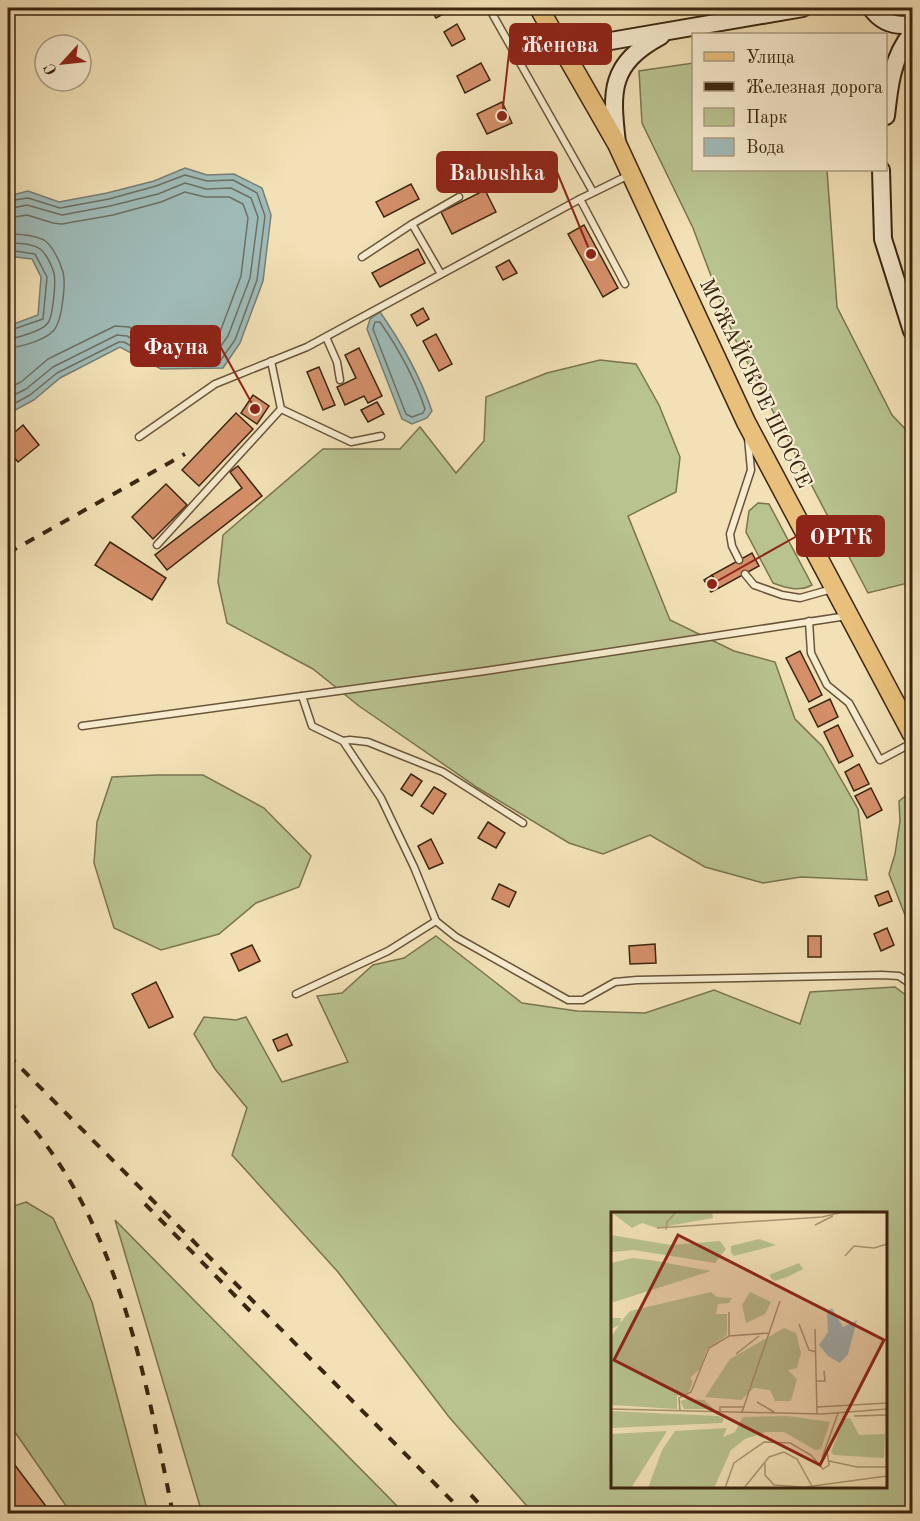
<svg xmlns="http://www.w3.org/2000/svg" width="920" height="1521" font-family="'Old Standard TT',serif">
<rect width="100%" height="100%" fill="#f2e1b6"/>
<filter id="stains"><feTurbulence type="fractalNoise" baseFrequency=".00333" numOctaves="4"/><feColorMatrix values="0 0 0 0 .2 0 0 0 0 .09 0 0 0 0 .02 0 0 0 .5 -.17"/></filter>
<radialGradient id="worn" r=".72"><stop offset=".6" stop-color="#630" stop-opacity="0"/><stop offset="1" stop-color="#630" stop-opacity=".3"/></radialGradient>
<!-- green -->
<g fill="#b8c390" stroke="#7a7450" stroke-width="1.5" fill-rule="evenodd">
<polygon points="693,63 694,170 827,170 837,307 892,415 912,436 912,582 868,593 734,337 693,228 642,123 639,71"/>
<polygon points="600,360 636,364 659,405 680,457 676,492 628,516 670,620 734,651 775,662 795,719 822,746 858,809 867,880 801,877 763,883 705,867 650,835 603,854 569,843 478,788 359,706 313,669 227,623 218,582 223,535 323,449 400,449 420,427 456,473 484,441 486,397 547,373"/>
<path d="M 758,503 L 769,504 L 812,585 C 799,592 786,588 773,583 L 746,532 L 749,511 Z"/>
<polygon points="157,775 203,775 264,808 311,856 299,887 256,903 219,934 161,950 114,928 94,863 97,822 112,777"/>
<polygon points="912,791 912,933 889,874 895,854 900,821 899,801"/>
<path d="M 436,936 L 522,1003 L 577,1011 L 645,1013 L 714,990 L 800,1024 L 810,992 L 895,987 L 911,999 L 912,1001 L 912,1513 L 533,1513 L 449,1417 L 338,1272 L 232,1155 L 247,1108 L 215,1069 L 194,1034 L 204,1017 L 236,1020 L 246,1017 L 282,1082 L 348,1062 L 317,996 L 342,993 L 373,965 L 404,958 ZM 612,1214 L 886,1214 L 886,1486 L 612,1486 Z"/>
<polygon points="26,1202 53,1218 92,1302 148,1513 71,1513 8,1422 8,1208"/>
<polygon points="115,1220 404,1513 202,1513"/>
</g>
<!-- water -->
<g fill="#9fbbb8" stroke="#777f74" stroke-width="1.5">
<polygon points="185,168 207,175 234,174 262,188 271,215 263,281 240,343 223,368 161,369 120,347 60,378 34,400 8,414 8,326 38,315 41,277 32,259 8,256 8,196 28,191 59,202 107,193 154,181"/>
<path d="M 380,312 C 401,342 420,376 432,411 L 427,418 L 412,424 L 402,419 L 367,329 L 370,319 Z"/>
</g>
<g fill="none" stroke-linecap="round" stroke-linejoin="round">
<!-- shore -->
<g stroke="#6e7064" stroke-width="1.5">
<polyline points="8,201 28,198 60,208 109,199 156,186 185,175 207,181 233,180 257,193 265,216 257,280 235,340 220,361 162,363 124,342 119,342 57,373 30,395 8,407"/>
<polyline points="8,209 27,205 62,215 110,206 158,194 185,183 206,189 231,188 251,198 258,217 250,278 228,336 215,354 164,356 127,336 117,335 53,367 26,389 8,398"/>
<polyline points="8,218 27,215 53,223 62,224 113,215 161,202 185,192 205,197 229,197 243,204 248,218 241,276 220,332 211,345 166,347 129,327 115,326 48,359 21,382 8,388"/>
<path d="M 8,234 C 18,234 34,235 44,240 C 53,246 60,262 63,272 C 66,283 62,321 54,330 C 46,340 21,347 8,348"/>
<path d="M 8,243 C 17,243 32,243 40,249 C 46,253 52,266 54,273 C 56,281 53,319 47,324 C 42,331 16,338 8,339"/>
<polyline points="8,250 35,254 47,277 43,319 8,331"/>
<path d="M 375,322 L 380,322 C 398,348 415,379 425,409 L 423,413 L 412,417 L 406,414 L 373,329 Z"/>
</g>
</g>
<!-- building -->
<g fill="#d48f69" stroke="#3c250f" stroke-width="1.5">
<polygon points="430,8 445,8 447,12 436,18"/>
<polygon points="457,24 465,39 452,46 444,32"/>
<polygon points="481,63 490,80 465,93 457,76"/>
<polygon points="502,102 512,123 487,134 477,114"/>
<polygon points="411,184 419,199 384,217 376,202"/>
<polygon points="485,190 496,212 452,234 441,212"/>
<polygon points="584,225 618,288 603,297 568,234"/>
<polygon points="418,249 425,263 380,287 372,273"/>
<polygon points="509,260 517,273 503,280 496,267"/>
<polygon points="423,308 429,319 417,326 411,315"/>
<polygon points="436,334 452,364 439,371 423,341"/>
<polygon points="359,348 382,396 368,403 364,396 345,405 337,387 356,378 345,355"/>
<polygon points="319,367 335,405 323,410 307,372"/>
<polygon points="253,395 269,406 257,424 241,413"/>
<polygon points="377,402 384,414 368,422 361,410"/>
<polygon points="236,413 253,429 199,486 182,470"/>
<polygon points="23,425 39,445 18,462 8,450 8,438"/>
<polygon points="238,466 262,496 167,570 155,555 242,488 230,472"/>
<polygon points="166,484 187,505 153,539 132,517"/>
<polygon points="110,542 166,578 152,600 95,565"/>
<polygon points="752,553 759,566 719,588 712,575"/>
<polygon points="712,575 719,588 711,592 704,580"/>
<polygon points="800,651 822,695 809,702 786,658"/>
<polygon points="830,699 838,717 818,727 809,709"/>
<polygon points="838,725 853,756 839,763 824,732"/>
<polygon points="859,764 869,784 854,791 845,772"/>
<polygon points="411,774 422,781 412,796 401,789"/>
<polygon points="434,787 446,794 433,814 421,806"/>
<polygon points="871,788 882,810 867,818 855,796"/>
<polygon points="488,822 505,833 496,848 478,838"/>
<polygon points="431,839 443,863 429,869 418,846"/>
<polygon points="499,884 516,892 509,907 492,899"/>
<polygon points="888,891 892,901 879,906 875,896"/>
<polygon points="887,928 894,945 881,951 874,934"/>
<rect x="808" y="936" width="13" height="21"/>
<polygon points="655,944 656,963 630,964 629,946"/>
<polygon points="252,945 260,961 239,971 231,954"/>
<polygon points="156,982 173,1017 149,1028 132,994"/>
<polygon points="287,1034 292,1045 278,1051 273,1040"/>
<polygon points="8,1456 48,1509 43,1514 12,1514 8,1507"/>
</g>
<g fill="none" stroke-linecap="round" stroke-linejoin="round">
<!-- service casing -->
<g stroke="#6a5439" stroke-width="9">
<g id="service">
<polyline points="489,8 593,192"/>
<polyline points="580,199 625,284"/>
<polyline points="412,224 459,197"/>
<polyline points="362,257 412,224 441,274"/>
<polyline points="326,337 337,362 340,380"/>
<polyline points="281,409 351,442 381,436"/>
<polyline points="139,437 215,384 307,347 580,199 629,175"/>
<polyline points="157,545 281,409 271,361"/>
<polyline points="739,560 732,546 730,534 751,470 748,438"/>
<polyline points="745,574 754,585 782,595 800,598 832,589"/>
<polyline points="809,621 811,653 827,685 849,703 880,760 912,743"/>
<polyline points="302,696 312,726 343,741 381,798 414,867 436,921 456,937 568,1000 583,1000 615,982 637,980 882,975 899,976 912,985"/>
<polyline points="82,726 485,671 847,616"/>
<polyline points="343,741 350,740 368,742 443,772 523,823"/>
<polyline points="296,994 388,951 436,921"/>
</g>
</g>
<!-- secondary casing -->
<g stroke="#3c250f" stroke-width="20">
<g id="secondary">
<path d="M 871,8 C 881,22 895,27 912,24"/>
<polyline points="564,49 803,8"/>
<path d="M 886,116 C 889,87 892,57 912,33"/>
<path d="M 617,143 C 611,91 609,64 661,36"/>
<polyline points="881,170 883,239 912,331"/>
</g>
</g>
<!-- primary casing -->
<g stroke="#3c250f" stroke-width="21">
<polyline id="primary" points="539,8 617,144 746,422 912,734"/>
</g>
<!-- service -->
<use href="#service" stroke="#f7ecd0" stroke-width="6"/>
<!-- secondary -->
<use href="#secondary" stroke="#f7ecd0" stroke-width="16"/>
<!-- primary -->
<use href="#primary" stroke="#e9c07b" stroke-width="18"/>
<!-- rail -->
<g stroke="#3c250f" stroke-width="4" stroke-dasharray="10 10" stroke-linecap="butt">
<polyline points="8,553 185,454"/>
<polyline points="8,1055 465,1514"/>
<path d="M 8,1101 C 116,1207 144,1371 173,1514"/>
<polyline points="145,1204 254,1315"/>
<polyline points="471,1495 489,1514"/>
</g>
</g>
<g text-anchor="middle" stroke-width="4.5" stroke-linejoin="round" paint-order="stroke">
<!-- street labels -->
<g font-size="21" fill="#3c250f" stroke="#f7ecd0">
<text transform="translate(756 383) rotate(64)" y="7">МОЖАЙСКОЕ ШОССЕ</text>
</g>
</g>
<!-- overview -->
<g transform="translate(611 1212)">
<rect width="276" height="276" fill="#f2e1b6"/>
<path d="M 0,0 L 101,0 L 102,6 L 46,16 L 31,11 L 21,16 ZM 0,23 L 60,33 L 109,29 L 115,37 L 104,51 L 23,38 L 0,40 ZM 148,27 L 165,33 L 123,44 L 120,40 L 120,34 ZM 22,46 L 39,48 L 100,59 L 0,91 L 0,51 ZM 188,51 L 192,57 L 176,65 L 163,69 L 158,63 ZM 100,80 L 106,85 L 121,86 L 118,91 L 107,92 L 105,102 L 116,102 L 116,123 L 96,137 L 89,157 L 79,166 L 82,169 L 77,181 L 66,184 L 66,197 L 0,193 L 0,125 L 8,113 L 0,117 L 0,106 L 10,106 L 9,111 L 19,99 ZM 139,80 L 160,90 L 154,102 L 135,111 L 131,93 ZM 173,116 L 185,121 L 190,141 L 186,156 L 177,158 L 186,167 L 180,189 L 164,189 L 159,178 L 143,176 L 130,188 L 94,185 L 119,147 ZM 76,187 L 93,188 L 103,197 L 73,197 L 69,189 ZM 0,199 L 107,204 L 113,207 L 111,211 L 0,216 ZM 177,204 L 219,210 L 210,237 L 204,238 L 173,220 L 155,220 L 134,227 L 120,238 L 103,276 L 37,276 L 51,238 L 64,219 L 116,216 L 112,225 L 124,220 L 132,205 ZM 239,206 L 248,223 L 274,222 L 273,246 L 223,243 L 220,240 L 233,207 ZM 56,219 L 20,276 L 0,276 L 0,222 Z" fill="#b8c390"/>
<path d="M 221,96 L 232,115 L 246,108 L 237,142 L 229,151 L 217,144 L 208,133 L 217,120 L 216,99 Z" fill="#9fbbb8"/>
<path fill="none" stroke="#a99673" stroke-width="1.5" d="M 204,13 L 222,4M 46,16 L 211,5 L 232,0M 55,18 L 56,10 L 65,0M 234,44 L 243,34 L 263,36 L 276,32M 118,100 L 118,124M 188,112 L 198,138 L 205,140M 204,117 L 206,202M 125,142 L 148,124M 205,169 L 214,169 L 213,159M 146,190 L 163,200M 206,195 L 276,191M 0,197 L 211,202 L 276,197M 69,199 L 68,186 L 80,180 L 98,136 L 118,124 L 158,121M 109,200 L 109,195 L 133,195M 131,200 L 169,89M 243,204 L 276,203M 211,246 L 227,201M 218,249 L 246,255 L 276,255M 154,251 L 154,263 L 163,273 L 191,275M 114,276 L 123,251 L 153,230 L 179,231 L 200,243 L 212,257 L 218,253 L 216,239M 133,276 L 158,245 L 173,240 L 186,247 L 202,276M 187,276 L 276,264"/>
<path fill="#8f2418" fill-opacity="0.15" stroke="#8f2418" stroke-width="3" d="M 67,23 L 273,128 L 209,253 L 3,148 Z"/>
<rect width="276" height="276" fill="none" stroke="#3c250f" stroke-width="3"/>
</g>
<!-- callouts -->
<path fill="none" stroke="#8f2418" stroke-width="2" d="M502 116L510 44M591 254L557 172M255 409L220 346M712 584L797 536"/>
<g fill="#8f2418" stroke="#f7ecd0" stroke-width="2">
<circle cx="502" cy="116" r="6"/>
<circle cx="591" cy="254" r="6"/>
<circle cx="255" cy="409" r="6"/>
<circle cx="712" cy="584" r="6"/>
</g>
<g fill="#8f2418" stroke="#8f2418" stroke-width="2">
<rect x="510" y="24" width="101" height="40" rx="6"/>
<rect x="437" y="152" width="120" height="40" rx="6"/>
<rect x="131" y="326" width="89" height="40" rx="6"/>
<rect x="797" y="516" width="87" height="40" rx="6"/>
</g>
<g font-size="22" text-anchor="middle" font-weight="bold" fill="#fff">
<text x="560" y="52">Женева</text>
<text x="497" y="180">Babushka</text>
<text x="176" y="354">Фауна</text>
<text x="841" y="544">ОРТК</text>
</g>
<!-- margin -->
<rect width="920" height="1521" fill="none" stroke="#f2e1b6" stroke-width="30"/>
<rect x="9" y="9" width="902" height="1503" fill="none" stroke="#3c250f" stroke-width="3"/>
<rect x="15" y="15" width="890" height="1491" fill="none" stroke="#3c250f" stroke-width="1.5"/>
<!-- legend -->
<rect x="692" y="33" width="195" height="138" fill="#f7ecd0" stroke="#ac9c83" stroke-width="1.5"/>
<rect x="704" y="52" width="30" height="9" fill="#e9c07b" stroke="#ac9c83" stroke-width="1.5"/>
<text x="746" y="63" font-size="18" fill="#3c250f">Улица</text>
<rect x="704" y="82" width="30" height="9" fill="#3c250f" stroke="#ac9c83" stroke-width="1.5"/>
<text x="746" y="93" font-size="18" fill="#3c250f">Железная дорога</text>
<rect x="704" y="108" width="30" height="18" fill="#b8c390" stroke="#ac9c83" stroke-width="1.5"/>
<text x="746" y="123" font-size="18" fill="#3c250f">Парк</text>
<rect x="704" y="138" width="30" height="18" fill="#9fbbb8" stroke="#ac9c83" stroke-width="1.5"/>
<text x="746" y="153" font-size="18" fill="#3c250f">Вода</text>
<!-- north arrow -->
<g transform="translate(63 63) rotate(243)"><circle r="28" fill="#f7ecd0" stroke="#ac9c83" stroke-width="1.5"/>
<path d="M0-4.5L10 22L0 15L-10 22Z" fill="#8f2418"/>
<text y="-9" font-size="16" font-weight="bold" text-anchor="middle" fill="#3c250f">С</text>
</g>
<rect width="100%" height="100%" filter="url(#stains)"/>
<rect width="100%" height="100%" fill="url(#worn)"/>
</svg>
